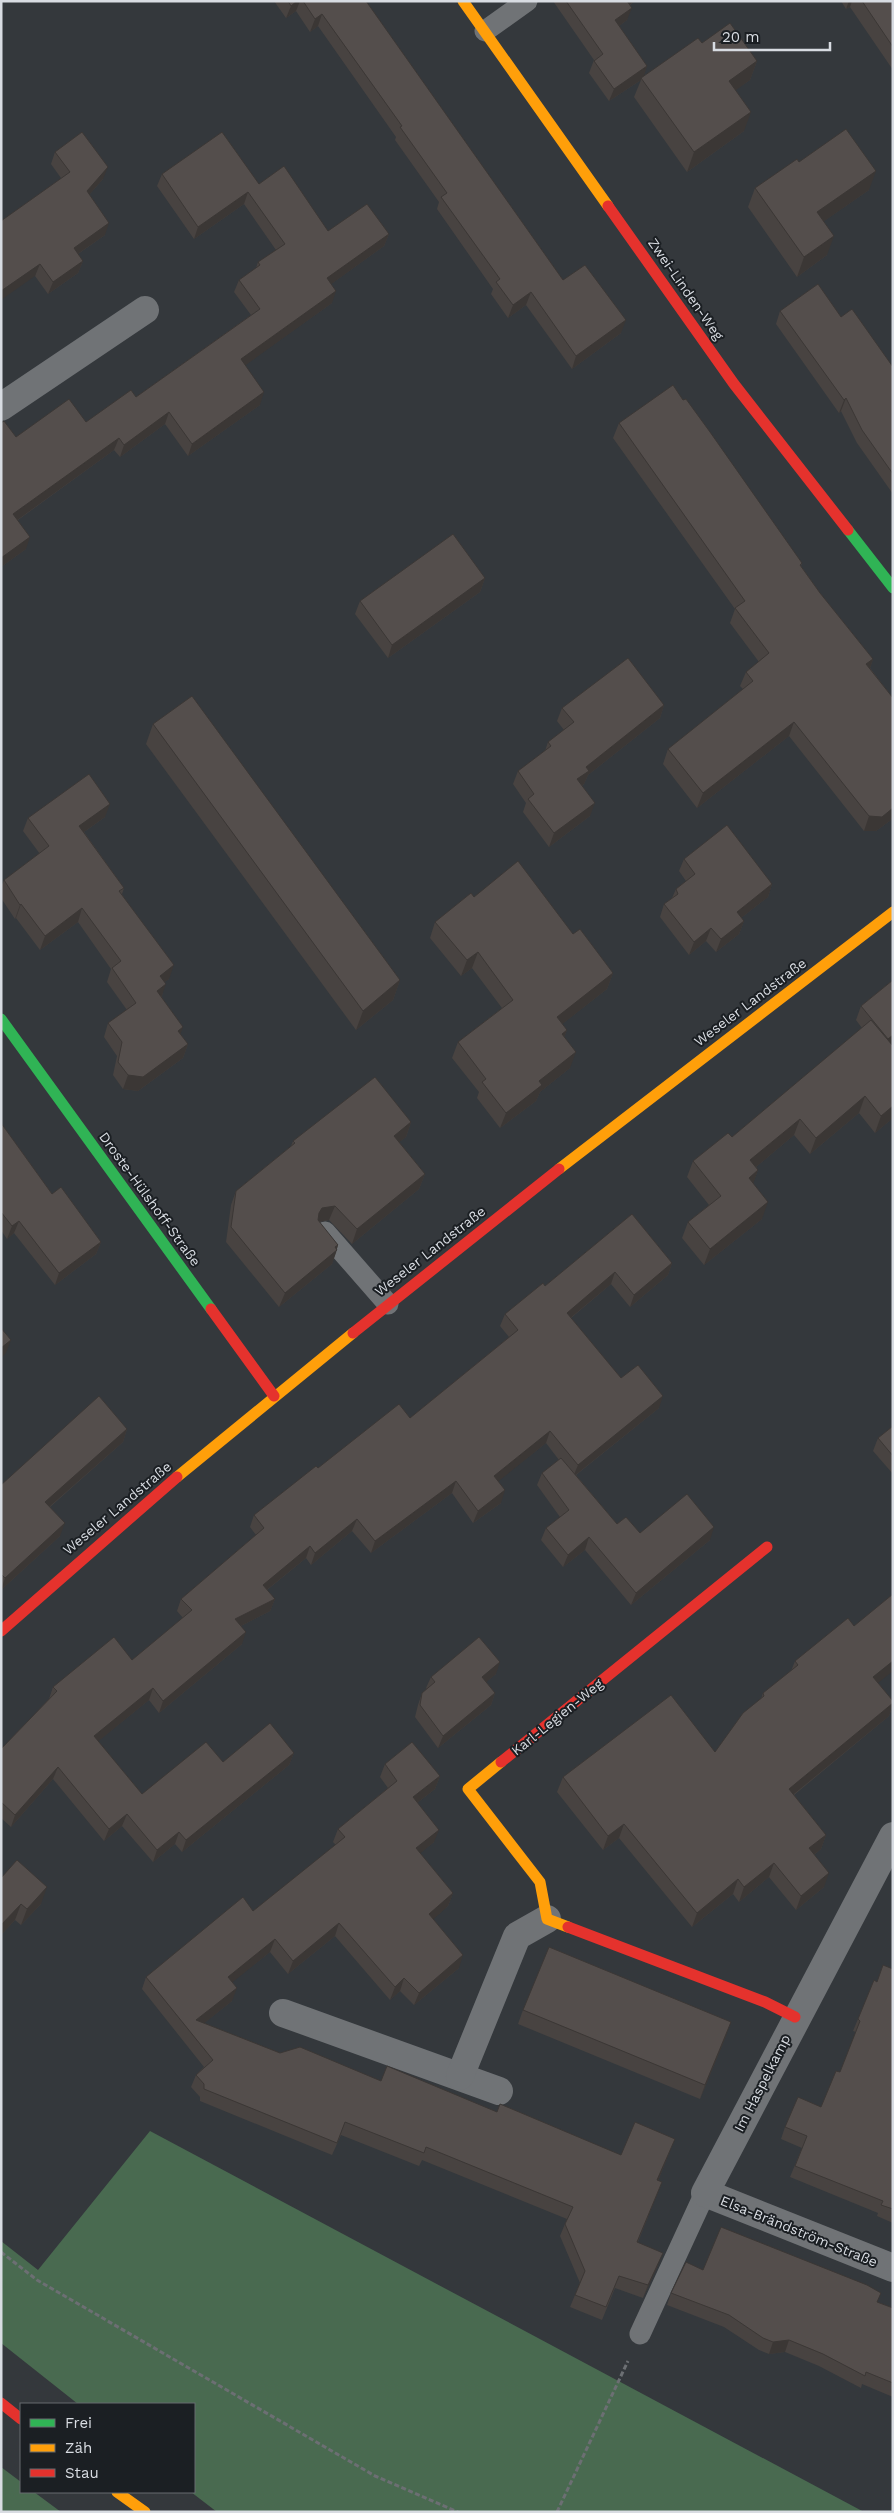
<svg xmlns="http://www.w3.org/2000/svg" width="894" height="2513" font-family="'Work Sans',sans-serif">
<rect width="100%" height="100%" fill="#34383c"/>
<!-- forest -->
<g fill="#496a50">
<polygon points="150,2131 864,2512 217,2512 191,2492 194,2492 194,2404 78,2404 1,2343 1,2241 38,2270"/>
<polygon points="1,2467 21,2482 21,2492 34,2492 61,2512 1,2512"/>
</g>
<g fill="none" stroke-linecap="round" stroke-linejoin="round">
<!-- path -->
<g stroke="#6c6f73" stroke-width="3" stroke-dasharray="5 2.5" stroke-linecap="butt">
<polyline points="1,2252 37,2280 375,2476 458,2512"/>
<polyline points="557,2512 628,2361"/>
</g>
<!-- lane -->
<g stroke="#707376" stroke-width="21">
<polyline points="485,31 527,1"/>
<polyline points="325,1232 388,1304"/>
<polyline points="640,2334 705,2193"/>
</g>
<!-- street -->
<g stroke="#707376" stroke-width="28">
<polyline points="1,407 145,310"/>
<polyline points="893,1836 705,2193 893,2268"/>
<polyline points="283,2013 499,2091"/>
<polyline points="460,2076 517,1936 547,1919"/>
</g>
<!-- fast -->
<g stroke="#30b455" stroke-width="11">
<polyline points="848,530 893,588"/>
<polyline points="1,1019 211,1309"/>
</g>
<!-- slow -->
<g stroke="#ff9f0a" stroke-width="11">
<polyline points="463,1 608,206"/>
<polyline points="559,1169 893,912"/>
<polyline points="177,1477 353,1333"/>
<polyline points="501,1762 468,1789 540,1882 547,1919 568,1927"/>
<polyline points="117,2492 145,2512"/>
</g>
<!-- jam -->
<g stroke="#e5322d" stroke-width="11">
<polyline points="608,206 734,384 848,530"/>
<polyline points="211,1309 274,1396"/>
<polyline points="353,1333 559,1169"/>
<polyline points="1,1631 177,1477"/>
<polyline points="501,1762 767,1547"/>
<polyline points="568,1927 765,2002 795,2017"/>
<polyline points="1,2403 21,2419"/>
</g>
</g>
<!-- wall -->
<g fill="#484341">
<polygon points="274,1 366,1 563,280 621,333 572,369 526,305 508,318 491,294 493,289 437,209 439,202 395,140 396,137 318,26 310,32 296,11 286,18"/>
<polygon points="553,1 635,1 630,5 627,20 619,26 647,66 643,76 702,43 757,61 750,80 735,90 744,131 687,172 634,97 641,80 609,101 589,73 594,60"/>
<polygon points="841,1 893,1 893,70 850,7 846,9"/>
<polygon points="55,152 103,179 89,195 105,235 78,254 83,261 78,273 48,294 35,276 61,178 51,164"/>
<polygon points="799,162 869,190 824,221 827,255 797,277 748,207 755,188"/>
<polygon points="162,174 259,184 328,231 389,234 384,246 331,284 332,303 245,365 260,405 188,456 165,424 120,457 114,450 18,520 26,549 1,567 16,437 86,422 136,397 251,315 234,292 239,280 256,268 258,262 276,250 244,204 194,239 157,186"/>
<polygon points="780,311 841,317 893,367 893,494 857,443 841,411 839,413 776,324"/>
<polygon points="619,423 802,563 801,566 820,593 873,659 870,668 893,698 893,815 891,820 876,831 864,831 789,736 697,808 663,764 668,749 743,689 740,686 746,672 759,662 730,623 735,609 613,438"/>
<polygon points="485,578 480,592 388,658 355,614 360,601"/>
<polygon points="664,705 660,718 588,775 584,784 582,786 590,816 549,847 523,812 526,803 513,784 518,771 545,751 548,742 564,730 557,721 562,708"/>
<polygon points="153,724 400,980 393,1000 356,1030 146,744"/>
<polygon points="105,817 84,832 124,888 122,894 169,979 164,982 162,997 180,1034 188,1044 183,1058 138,1091 123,1089 113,1075 117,1056 104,1037 108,1023 127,1010 107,982 111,969 78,922 40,950 16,918 15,919 1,898 1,887 4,880 40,854 23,831 28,818"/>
<polygon points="684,859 772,884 768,897 741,918 744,921 739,934 716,952 706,941 689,955 660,917 664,904 672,898 676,889 686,881 679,871"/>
<polygon points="474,897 573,934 613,973 607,989 562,1024 567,1030 564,1037 570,1068 540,1092 536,1101 500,1128 477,1098 479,1092 452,1058 458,1042 502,1008 472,968 461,976 430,938 435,922"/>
<polygon points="893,980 892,1045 893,1046 893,1118 875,1133 859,1113 810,1154 794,1135 756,1167 758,1170 753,1183 762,1219 704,1265 682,1238 688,1222 709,1205 687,1177 693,1161 732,1137 862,1028 856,1020 861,1006"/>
<polygon points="411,1122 406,1137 399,1142 425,1174 419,1189 352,1244 329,1220 319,1222 338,1245 332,1264 279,1307 226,1242 231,1205 236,1191 291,1146 293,1141"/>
<polygon points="1,1123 52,1194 101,1242 96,1254 55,1285 14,1233 7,1239 1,1230"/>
<polygon points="632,1214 672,1263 668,1275 630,1307 611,1284 571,1318 621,1378 659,1408 576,1475 617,1524 640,1533 710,1540 631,1605 585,1550 563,1567 541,1540 546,1528 560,1517 537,1485 542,1473 559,1460 546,1443 498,1481 501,1503 473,1523 452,1493 371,1553 352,1531 311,1565 306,1558 267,1590 275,1599 270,1611 241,1626 242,1644 159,1713 149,1700 98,1741 142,1794 223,1762 294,1753 289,1765 182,1852 175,1844 153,1862 122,1826 104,1841 53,1779 11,1827 1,1818 1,1749 49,1699 53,1687 132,1660 183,1618 177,1611 181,1599 256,1535 250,1527 254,1515 318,1468 410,1418 509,1337 500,1326 505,1314 545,1286"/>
<polygon points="893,1426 893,1474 873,1451 878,1438"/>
<polygon points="127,1429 123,1442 50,1507 60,1536 1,1590 1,1485"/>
<polygon points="795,1661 878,1683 893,1701 893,1705 889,1716 794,1795 826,1835 821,1849 814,1855 824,1887 796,1910 769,1877 739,1902 733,1894 692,1927 619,1838 603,1850 557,1792 563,1777 715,1752 761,1699 763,1693 791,1671"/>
<polygon points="496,1674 486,1682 495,1693 491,1705 438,1748 415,1717 418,1705 422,1693 427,1689 426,1688 431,1677"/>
<polygon points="385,1764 440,1776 435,1789 417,1803 434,1842 420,1853 453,1893 448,1906 433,1919 459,1968 414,2005 400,1991 390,2000 335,1936 288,1974 270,1952 232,1982 232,2001 204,2023 280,2053 497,2112 621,2155 670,2151 658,2181 662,2182 638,2242 658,2265 643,2298 615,2288 602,2320 570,2307 580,2283 560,2236 567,2219 422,2160 419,2166 341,2135 332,2155 200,2101 200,2097 191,2087 196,2075 204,2067 142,1989 146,1977 253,1911 336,1845 333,1842 338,1829 388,1788 380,1777"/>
<polygon points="1,1878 41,1904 21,1925 15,1920 1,1935"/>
<polygon points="893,1969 893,2223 877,2216 878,2213 790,2177 802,2148 781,2139 785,2127 821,2107 840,2072 856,2032 853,2031 858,2019 877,1982"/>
<polygon points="523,2010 726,2036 700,2099 518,2024"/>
<polygon points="703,2270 877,2302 893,2308 893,2397 862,2384 861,2388 819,2366 785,2352 769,2354 759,2350 724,2327 667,2305 671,2293"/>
</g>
<!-- shaded-wall -->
<g fill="#3b3735">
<polygon points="297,1 300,1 296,11 286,18 291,6"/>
<polygon points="624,1 635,1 621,11"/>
<polygon points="849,1 852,1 850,7 846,9"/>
<polygon points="632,8 627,20 611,32 615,20"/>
<polygon points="322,14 318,26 310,32 315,19"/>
<polygon points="757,61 750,80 722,100 729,81"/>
<polygon points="647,66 643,79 641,78 641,80 609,101 614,89"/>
<polygon points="751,112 744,131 687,172 694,152"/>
<polygon points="108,167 103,179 82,203 87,191"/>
<polygon points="876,171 869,190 810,231 817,212"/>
<polygon points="248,192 244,204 194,239 198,227"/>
<polygon points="109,223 105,235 69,260 74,248"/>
<polygon points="389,234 384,246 323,290 327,278"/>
<polygon points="834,236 827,255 797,277 804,257"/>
<polygon points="83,261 78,273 48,294 53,282"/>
<polygon points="40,264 35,276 1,300 1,291"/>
<polygon points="336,291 332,303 236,372 241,359"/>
<polygon points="531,292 526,305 508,318 513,305"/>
<polygon points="626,320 621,333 572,369 576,356"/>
<polygon points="264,392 260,405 188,456 192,444"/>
<polygon points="846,398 841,411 839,413 844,400"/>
<polygon points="169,412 165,424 120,457 124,445"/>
<polygon points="119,438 114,450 9,526 13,514"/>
<polygon points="30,537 26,549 1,567 1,558"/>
<polygon points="485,578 480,592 388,658 392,645"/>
<polygon points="873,659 868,674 866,664"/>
<polygon points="664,705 660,718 588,775 584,784 573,793 577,779 586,767"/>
<polygon points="794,722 789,736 697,808 703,793"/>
<polygon points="595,803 590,816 549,847 554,833"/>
<polygon points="110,804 105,817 74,839 79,826"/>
<polygon points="893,808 893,815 891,820 876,831 864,831 869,816"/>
<polygon points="772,884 768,897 732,925 737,912"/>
<polygon points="21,904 16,918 15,919 20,905"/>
<polygon points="82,908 78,922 40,950 45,936"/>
<polygon points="744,921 739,934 716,952 721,939"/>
<polygon points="711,928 706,941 689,955 694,942"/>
<polygon points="478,952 472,968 461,976 467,960"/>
<polygon points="174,965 169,979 155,989 160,976"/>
<polygon points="613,973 607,989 551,1033 557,1017"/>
<polygon points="400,980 393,1000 356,1030 363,1011"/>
<polygon points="166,984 161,998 157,991"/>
<polygon points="183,1027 178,1041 178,1031"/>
<polygon points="567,1030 561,1045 562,1034"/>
<polygon points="893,1035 893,1044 883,1052 888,1039"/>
<polygon points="188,1044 183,1058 138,1091 123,1089 128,1075"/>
<polygon points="576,1052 570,1068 540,1092 536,1101 500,1128 506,1113 539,1081"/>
<polygon points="865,1096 859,1113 810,1154 816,1138"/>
<polygon points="893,1106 893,1118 875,1133 881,1116"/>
<polygon points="800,1119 794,1135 744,1177 750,1160"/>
<polygon points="411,1122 406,1137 389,1150 394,1136"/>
<polygon points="758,1170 752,1187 749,1178"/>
<polygon points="425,1174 419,1189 352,1244 357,1229"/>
<polygon points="768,1202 762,1219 704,1265 710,1249"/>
<polygon points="335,1206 329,1220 317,1222 319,1213 322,1208"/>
<polygon points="19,1221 14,1233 7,1239 12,1226"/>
<polygon points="101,1242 96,1254 55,1285 59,1273"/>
<polygon points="338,1245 336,1252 337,1250 332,1264 279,1307 285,1293"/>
<polygon points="672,1263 668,1275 630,1307 634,1295"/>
<polygon points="615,1272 611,1284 562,1325 567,1313"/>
<polygon points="11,1340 6,1353 1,1358 1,1348"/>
<polygon points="663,1396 659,1408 573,1477 578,1465"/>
<polygon points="127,1429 123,1442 40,1515 45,1502"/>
<polygon points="550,1431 546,1443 490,1488 494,1476"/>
<polygon points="456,1481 452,1493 371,1553 375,1541"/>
<polygon points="505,1490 501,1503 473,1523 478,1511"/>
<polygon points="357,1519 352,1531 311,1565 315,1553"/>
<polygon points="65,1523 60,1536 1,1590 5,1578"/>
<polygon points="714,1527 710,1540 631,1605 636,1593"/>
<polygon points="589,1537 585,1550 563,1567 568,1555"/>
<polygon points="310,1546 306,1558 258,1597 263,1585"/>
<polygon points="275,1599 270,1611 231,1631 235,1619"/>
<polygon points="246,1632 242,1644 159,1713 163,1701"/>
<polygon points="893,1661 893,1671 868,1691 873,1677"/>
<polygon points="500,1662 496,1674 478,1689 482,1677"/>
<polygon points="153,1688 149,1700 90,1748 94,1736"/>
<polygon points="495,1693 491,1705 438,1748 443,1736"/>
<polygon points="893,1703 893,1705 889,1716 783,1803 789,1789"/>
<polygon points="294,1753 289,1765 182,1852 186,1840"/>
<polygon points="58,1767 53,1779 11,1827 15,1815"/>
<polygon points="440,1776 435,1789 408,1810 413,1797"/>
<polygon points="127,1814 122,1826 104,1841 109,1829"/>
<polygon points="624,1824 619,1838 603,1850 608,1836"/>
<polygon points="439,1830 434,1842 411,1861 416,1848"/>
<polygon points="179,1832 175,1844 153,1862 157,1850"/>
<polygon points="826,1835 821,1849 804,1863 809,1848"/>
<polygon points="774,1863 769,1877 739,1902 744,1887"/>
<polygon points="829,1873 824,1887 796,1910 801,1896"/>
<polygon points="738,1879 733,1894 692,1927 697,1913"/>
<polygon points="47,1887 41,1904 21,1925 27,1909"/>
<polygon points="453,1893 448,1906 425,1927 429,1914"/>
<polygon points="21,1904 15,1920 1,1935 1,1925"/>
<polygon points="339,1923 335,1936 288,1974 293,1961"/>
<polygon points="275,1939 270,1952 223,1990 228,1977"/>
<polygon points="463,1955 459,1968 414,2005 419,1993"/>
<polygon points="404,1978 400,1991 390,2000 395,1987"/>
<polygon points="237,1988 232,2001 192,2033 196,2020"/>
<polygon points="731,2022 726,2036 700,2099 705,2085"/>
<polygon points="675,2139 670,2151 653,2193 657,2180"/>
<polygon points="662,2182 657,2195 632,2255 637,2242"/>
<polygon points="663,2253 658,2265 643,2298 648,2285"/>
<polygon points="789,2340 785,2352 769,2354 773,2342"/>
</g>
<!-- building -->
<g fill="#544e4c" stroke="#3b3735">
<polygon points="288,1 297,1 291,6"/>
<polygon points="303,1 366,1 563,280 585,265 626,320 576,356 531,292 513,305 496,282 500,279 441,197 447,193 400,127 402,126 322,14 315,19"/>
<polygon points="566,1 627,1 632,8 615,20 647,66 614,89 594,61 603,54"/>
<polygon points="862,1 893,1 893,47"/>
<polygon points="730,23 757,61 729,81 751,112 694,152 641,78 698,38 702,43"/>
<polygon points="846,129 876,171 817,212 834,236 804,257 755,188 797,159 799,162"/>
<polygon points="82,132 108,167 87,191 109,223 74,248 83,261 53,282 40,264 1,291 1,221 70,172 55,152"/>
<polygon points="222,132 259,184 284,166 328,231 367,204 389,234 327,278 336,291 241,359 264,392 192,444 169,412 124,445 119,438 13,514 30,537 1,558 1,423 4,421 16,437 69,399 86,422 131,390 136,397 260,309 239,280 260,265 258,262 285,244 248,192 198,227 162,174"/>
<polygon points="818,284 841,317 852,309 893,367 893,474 862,430 846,398 844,400 780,311"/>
<polygon points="673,385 683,400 686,399 710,432 802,563 800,565 820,593 873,659 866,664 893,698 893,808 882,817 869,816 794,722 703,793 668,749 753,681 746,672 769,653 735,608 745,601 619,423"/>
<polygon points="453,534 485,578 392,645 360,601"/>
<polygon points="628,658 664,705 586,767 589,771 577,779 595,803 554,833 528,799 534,794 518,771 551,746 548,742 574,722 562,708"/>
<polygon points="192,696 400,980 363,1011 153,724"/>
<polygon points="89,774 110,804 79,826 124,888 119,891 174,965 160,976 166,984 157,991 183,1027 178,1031 188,1044 143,1077 128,1075 118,1062 122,1042 108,1023 136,1003 112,968 121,961 82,908 45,936 21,904 20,905 4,880 49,846 28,818"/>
<polygon points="727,825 772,884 737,912 744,921 721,939 711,928 694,942 664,904 678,894 676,889 695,874 684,859"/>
<polygon points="518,861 573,934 580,929 613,973 557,1017 567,1030 562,1034 576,1052 539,1081 542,1085 506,1113 482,1082 486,1079 458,1042 513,1000 478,952 467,960 435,922 471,893 474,897"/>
<polygon points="893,980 893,1035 888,1039 861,1006"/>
<polygon points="871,1020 893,1046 893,1106 881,1116 865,1096 816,1138 800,1119 750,1160 758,1170 749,1178 768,1202 710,1249 688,1222 721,1196 693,1161 728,1133 732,1137"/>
<polygon points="375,1077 411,1122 394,1136 425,1174 357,1229 335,1206 322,1208 319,1213 318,1220 338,1245 335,1247 337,1250 285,1293 231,1227 236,1191 295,1143 293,1141"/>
<polygon points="1,1123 52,1194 61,1187 101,1242 59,1273 19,1221 12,1226 1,1212"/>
<polygon points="632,1214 672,1263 634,1295 615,1272 567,1313 621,1378 638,1365 663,1396 578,1465 550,1431 494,1476 505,1490 478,1511 456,1481 375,1541 357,1519 315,1553 310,1546 263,1585 275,1599 235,1619 246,1632 163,1701 153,1688 94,1736 142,1794 206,1742 223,1762 270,1723 294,1753 186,1840 179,1832 157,1850 127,1814 109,1829 58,1767 15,1815 1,1802 1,1749 57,1691 53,1687 114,1637 132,1660 192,1610 181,1599 264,1528 254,1515 316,1466 318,1468 399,1404 410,1418 518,1330 505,1314 543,1283 545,1286"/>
<polygon points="1,1328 11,1340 1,1348"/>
<polygon points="99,1396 127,1429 45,1502 65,1523 5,1578 1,1574 1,1485"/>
<polygon points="893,1426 893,1456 878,1438"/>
<polygon points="561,1458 617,1524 626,1517 640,1533 687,1494 714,1527 636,1593 589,1537 568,1555 546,1528 569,1510 542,1473"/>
<polygon points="893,1594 893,1661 873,1677 893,1701 893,1703 789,1789 826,1835 809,1848 829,1873 801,1896 774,1863 744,1887 738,1879 697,1913 624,1824 608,1836 563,1777 671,1695 715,1752 743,1713 764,1696 763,1693 798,1665 795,1661 848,1618 854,1626"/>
<polygon points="479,1637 500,1662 482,1677 495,1693 443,1736 420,1705 422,1693 435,1682 431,1677"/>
<polygon points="412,1742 440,1776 413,1797 439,1830 416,1848 453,1893 429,1914 463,1955 419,1993 404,1978 395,1987 339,1923 293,1961 275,1939 228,1977 237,1988 196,2020 280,2053 300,2047 381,2081 387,2066 497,2112 500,2104 621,2155 635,2122 675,2139 657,2180 662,2182 637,2242 663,2253 648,2285 619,2276 606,2307 575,2295 585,2271 565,2224 573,2207 426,2147 424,2153 345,2122 337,2143 204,2089 204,2084 196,2075 213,2060 146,1977 243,1897 253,1911 345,1837 338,1829 397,1781 385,1764"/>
<polygon points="17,1860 47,1887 27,1909 21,1904 1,1925 1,1878"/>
<polygon points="549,1947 731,2022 705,2085 523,2010"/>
<polygon points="883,1965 893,1969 893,2209 881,2205 883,2201 795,2166 807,2136 785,2127 798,2097 821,2107 836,2071 840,2072 860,2021 858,2019 874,1980 877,1982"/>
<polygon points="721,2227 867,2285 881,2293 877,2302 893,2308 893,2383 866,2372 865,2376 823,2354 789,2340 773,2342 763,2338 729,2315 671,2293 686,2262 703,2270"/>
</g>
<g text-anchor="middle" stroke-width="4" stroke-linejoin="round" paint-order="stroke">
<!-- street labels -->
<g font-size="14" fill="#d8dce2" stroke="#1b1f23">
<text transform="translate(686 289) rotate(55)" y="5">Zwei-Linden-Weg</text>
<text transform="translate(750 1002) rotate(-37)" y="5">Weseler Landstraße</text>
<text transform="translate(150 1199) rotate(54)" y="5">Droste-Hülshoff-Straße</text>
<text transform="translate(430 1251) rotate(-38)" y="5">Weseler Landstraße</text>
<text transform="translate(117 1508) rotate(-40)" y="5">Weseler Landstraße</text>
<text transform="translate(557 1717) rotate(-39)" y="5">Karl-Legien-Weg</text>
<text transform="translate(762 2083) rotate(-63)" y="5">Im Haspelkamp</text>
<text transform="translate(799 2231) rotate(22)" y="5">Elsa-Brändström-Straße</text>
</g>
</g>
<!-- border -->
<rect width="894" height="2513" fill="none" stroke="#d8dce2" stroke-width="5"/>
<!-- legend -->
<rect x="20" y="2403" width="175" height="90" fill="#1b1f23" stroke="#676b6f"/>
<rect x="30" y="2419" width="25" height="8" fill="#30b455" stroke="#676b6f"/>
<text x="65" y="2428" font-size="15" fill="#d8dce2">Frei</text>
<rect x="30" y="2444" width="25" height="8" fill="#ff9f0a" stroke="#676b6f"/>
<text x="65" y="2453" font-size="15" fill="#d8dce2">Zäh</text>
<rect x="30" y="2469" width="25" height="8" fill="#e5322d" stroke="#676b6f"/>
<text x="65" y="2478" font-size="15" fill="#d8dce2">Stau</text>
<!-- scale -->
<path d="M714 42v8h116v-8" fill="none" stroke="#d8dce2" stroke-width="2.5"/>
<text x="722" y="42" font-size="15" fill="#d8dce2" stroke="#1b1f23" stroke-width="4" paint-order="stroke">20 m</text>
</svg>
